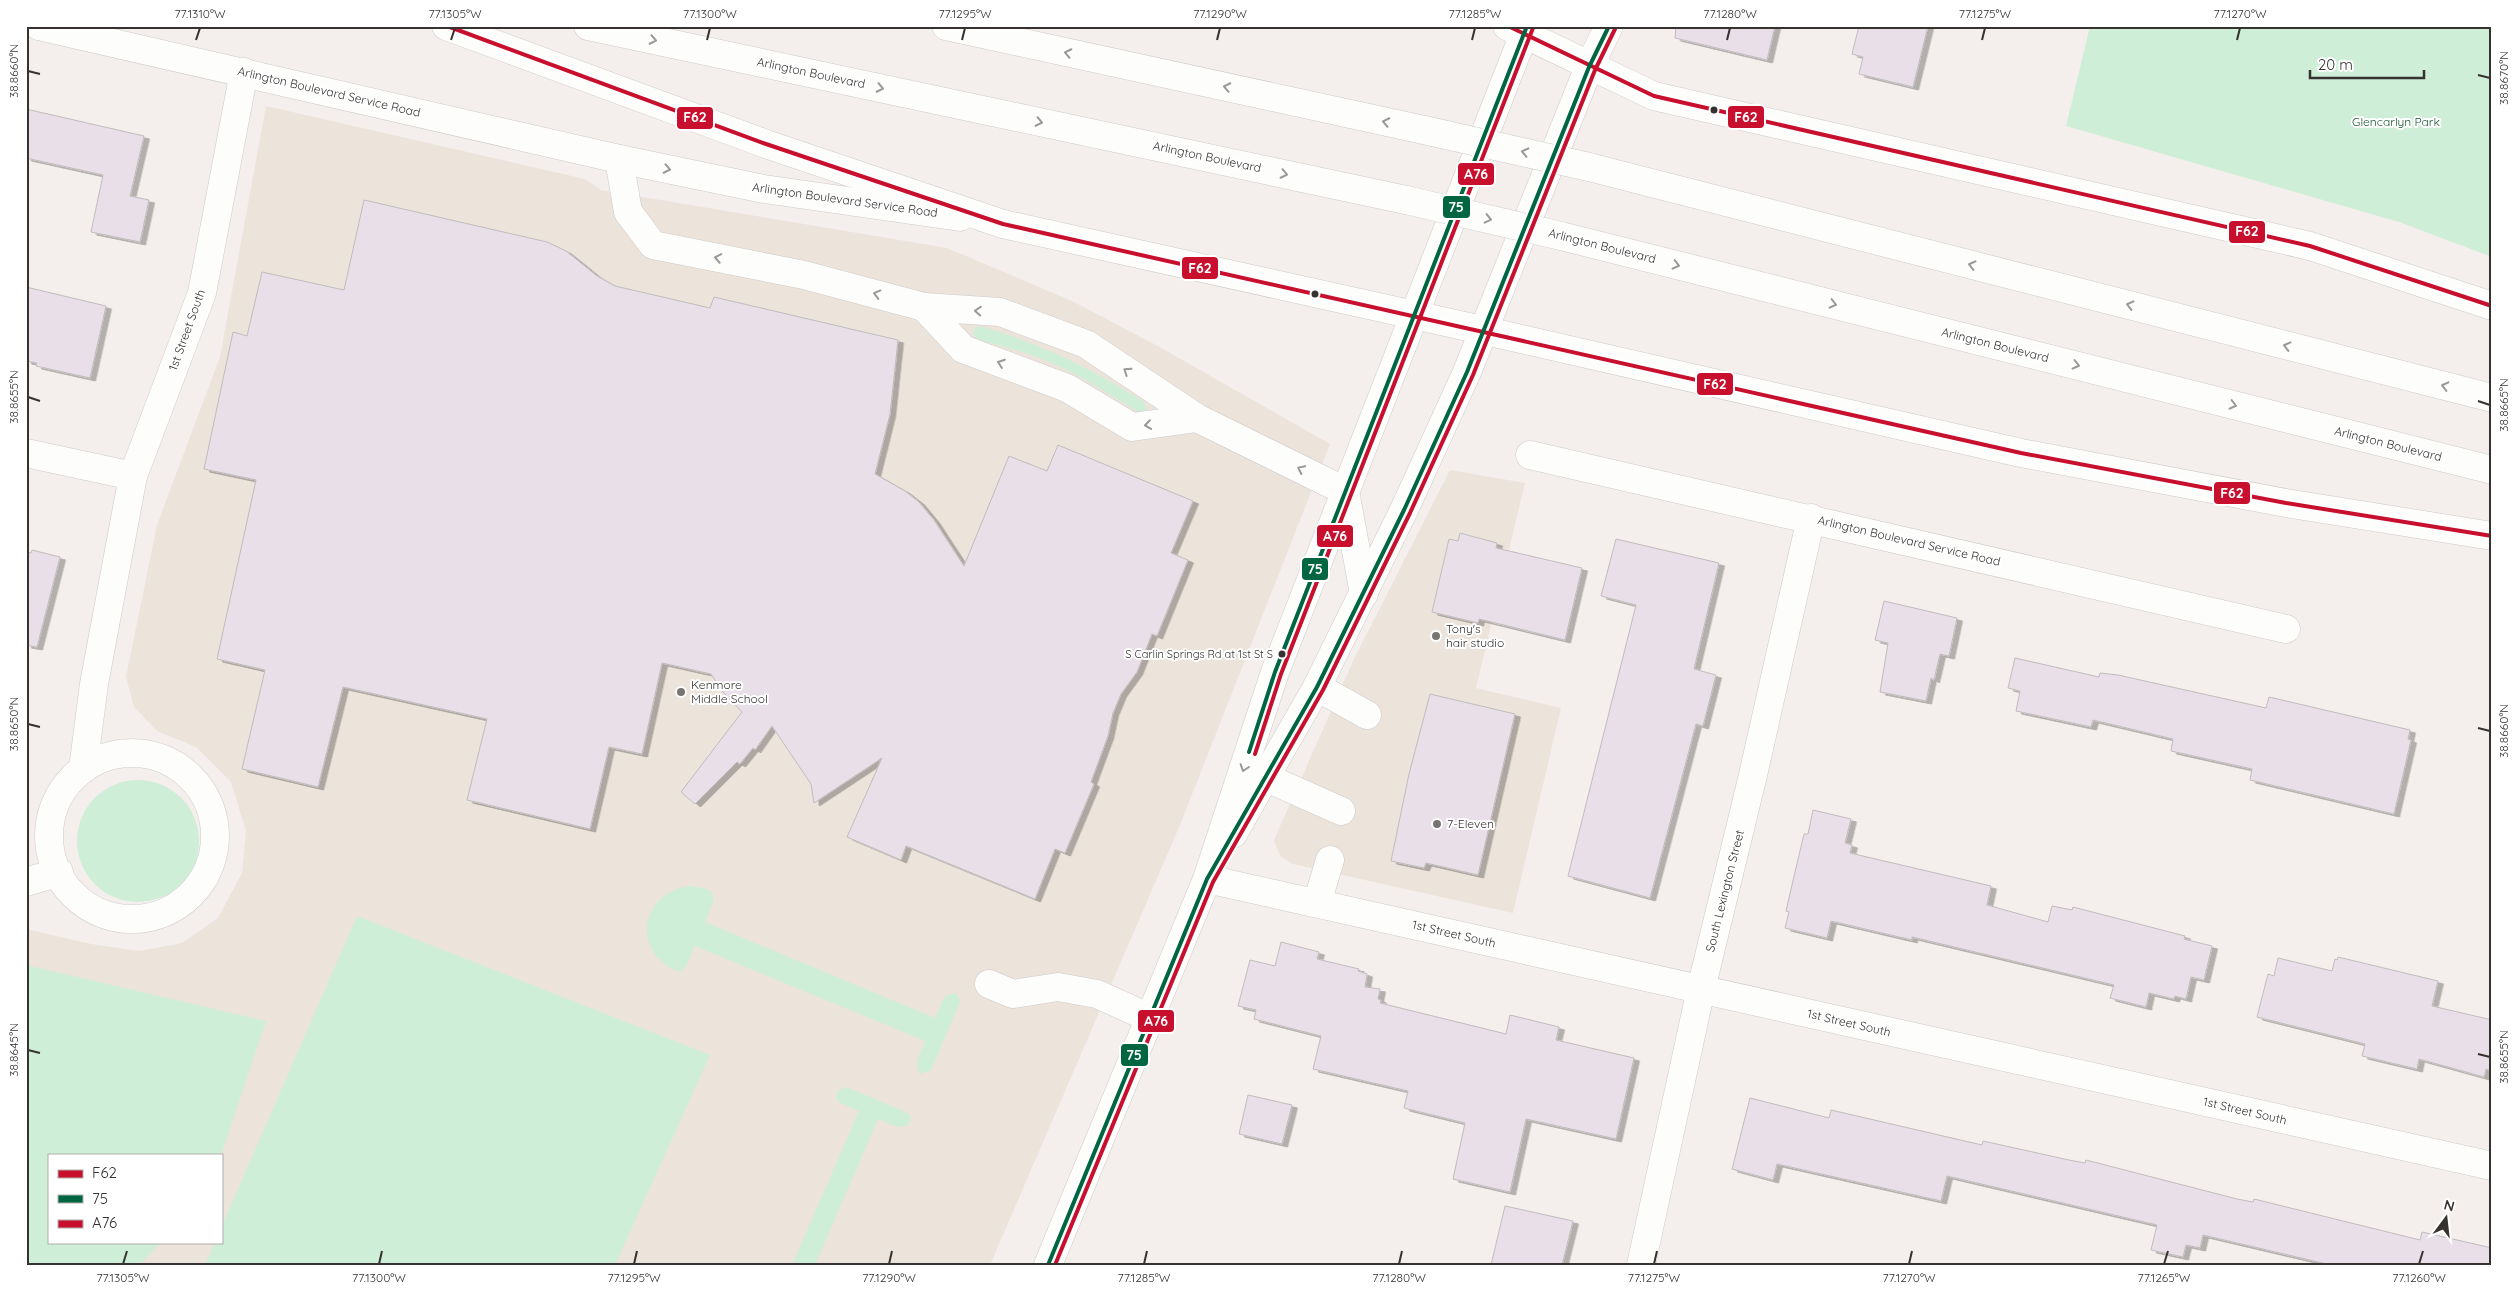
<svg xmlns="http://www.w3.org/2000/svg" width="2518" height="1291" font-family="Quicksand,sans-serif">
<defs>
<filter id="shadow"><feDropShadow dx="5.5" dy="3" stdDeviation="0" flood-color="#0004"/></filter>
</defs>
<rect width="100%" height="100%" fill="#f4efec"/>
<!-- built -->
<g fill="#ece3db" fill-rule="evenodd">
<path d="M 266,106 L 585,179 L 601,190 L 947,248 L 1072,301 L 1156,345 L 1330,444 L 1180,825 L 990,1265 L 26,1265 L 26,929 L 91,944 L 139,951 L 182,943 L 218,918 L 242,873 L 246,831 L 231,782 L 196,747 L 157,731 L 134,707 L 126,677 L 157,525 L 220,357 ZM 49,1155 L 221,1155 L 221,1242 L 49,1242 Z"/>
<polygon points="1450,470 1525,483 1476,688 1561,708 1513,913 1293,864 1280,856 1274,840 1354,659"/>
</g>
<!-- green -->
<g fill="#cfeed7">
<polygon points="2090,26 2492,26 2492,257 2399,222 2066,126"/>
<path d="M 980,326 C 1041,344 1090,367 1144,402 L 1147,408 L 1144,412 L 1138,412 C 1113,396 1088,380 1061,367 C 1034,354 1005,347 976,339 L 973,334 L 975,328 Z"/>
<circle cx="138" cy="841" r="61"/>
<path d="M 691,886 L 703,888 L 712,892 L 714,900 L 705,922 L 935,1018 L 945,996 L 955,993 L 958,996 L 960,1002 L 931,1070 L 921,1074 C 912,1064 922,1052 925,1041 L 695,946 L 686,966 L 679,972 C 630,953 640,891 691,886 Z"/>
<polygon points="357,916 710,1055 615,1265 205,1265 215,1242 221,1242 221,1228"/>
<polygon points="26,965 266,1021 221,1155 49,1155 49,1242 161,1242 140,1265 26,1265"/>
<path d="M 846,1087 L 906,1112 L 911,1117 L 910,1123 C 900,1132 889,1123 878,1119 L 815,1265 L 792,1265 L 859,1111 L 840,1103 L 836,1098 L 837,1092 Z"/>
</g>
<!-- building -->
<g fill="#e8dfe9" stroke="#c0bcbc" filter="url(#shadow)">
<polygon points="1676,26 1775,26 1767,60 1675,38"/>
<polygon points="1859,26 1928,26 1913,87 1859,74 1863,57 1852,54"/>
<polygon points="26,109 144,136 130,196 149,200 140,242 91,232 103,175 26,158"/>
<polygon points="364,200 547,242 566,251 597,276 615,286 710,308 714,297 898,340 890,414 875,474 905,491 919,502 934,520 964,566 1009,456 1047,471 1058,445 1193,501 1171,553 1188,560 1157,636 1152,634 1137,672 1121,694 1113,713 1108,736 1091,782 1094,784 1065,853 1055,849 1035,899 906,846 901,860 847,837 882,758 814,803 811,784 772,726 755,750 753,748 740,764 737,762 695,804 681,792 742,712 723,692 711,674 662,663 642,754 609,747 590,829 467,800 487,719 343,687 318,787 242,769 265,670 217,659 256,480 204,469 233,332 247,336 262,272 344,290"/>
<polygon points="26,287 106,306 90,378 36,366 37,363 26,361"/>
<polygon points="1460,533 1497,543 1496,548 1582,568 1565,640 1479,619 1478,623 1432,612 1449,539 1458,541"/>
<polygon points="1616,539 1719,563 1694,669 1716,675 1703,726 1696,724 1650,898 1568,876 1636,605 1601,596"/>
<polygon points="32,550 60,557 37,647 26,645 26,552 31,553"/>
<polygon points="1884,601 1957,618 1949,656 1940,654 1934,680 1931,678 1926,701 1880,692 1888,643 1875,640"/>
<polygon points="2015,658 2099,677 2100,673 2118,675 2266,708 2269,697 2410,730 2408,739 2411,740 2394,814 2250,780 2252,769 2171,751 2173,739 2093,720 2091,727 2016,711 2020,691 2008,688"/>
<polygon points="1430,694 1515,714 1478,875 1426,863 1424,868 1391,861 1409,774"/>
<polygon points="1813,810 1851,819 1845,843 1852,845 1850,853 1991,886 1987,905 2048,922 2052,906 2072,910 2073,907 2185,936 2184,939 2212,946 2204,980 2191,977 2186,999 2175,996 2174,999 2149,993 2146,1007 2110,998 2114,985 1912,937 1912,940 1831,921 1827,938 1785,928 1789,912 1786,911 1795,872 1804,834 1808,834"/>
<polygon points="1281,942 1319,952 1317,959 1359,969 1358,971 1367,974 1365,987 1380,989 1378,999 1381,1000 1380,1003 1506,1034 1510,1015 1559,1027 1556,1040 1634,1058 1616,1139 1526,1119 1510,1192 1453,1179 1465,1123 1404,1108 1408,1091 1313,1069 1321,1036 1254,1019 1256,1010 1238,1006 1250,960 1275,966"/>
<polygon points="2338,957 2438,981 2432,1006 2492,1020 2492,1071 2486,1069 2484,1077 2419,1059 2417,1069 2362,1056 2365,1044 2257,1017 2268,974 2274,976 2278,958 2332,971 2335,959 2337,960"/>
<polygon points="1248,1095 1292,1105 1282,1144 1239,1134"/>
<polygon points="1750,1098 1829,1118 1831,1110 1982,1145 1983,1141 2069,1160 2085,1163 2086,1160 2237,1199 2253,1202 2254,1199 2420,1240 2422,1232 2492,1248 2492,1265 2331,1265 2203,1235 2200,1248 2186,1245 2183,1257 2151,1250 2157,1225 1947,1176 1941,1201 1777,1164 1773,1180 1732,1169"/>
<polygon points="1505,1206 1573,1221 1562,1265 1491,1265"/>
</g>
<g fill="none" stroke-linecap="round" stroke-linejoin="round">
<!-- minor casing -->
<g stroke="#cecbc9" stroke-width="29">
<g id="minor">
<polyline points="39,26 619,159 764,189 960,217"/>
<polyline points="619,159 628,212 653,245 804,275 924,307 1000,312 1086,344 1197,418 1345,491"/>
<polyline points="924,307 963,349 1067,388 1132,427 1197,418"/>
<polyline points="26,453 133,476 202,293 244,72"/>
<polyline points="1530,455 2286,629"/>
<polyline points="1317,687 1367,715"/>
<circle cx="132" cy="836" r="83"/>
<polyline points="83,769 94,684 133,476"/>
<polyline points="1267,778 1341,811"/>
<polyline points="1207,879 2492,1166"/>
<polyline points="26,882 59,872"/>
<polyline points="1317,903 1330,860"/>
<polyline points="989,984 1013,994 1058,987 1097,994 1150,1018"/>
<polyline points="1641,1265 1701,989 1753,775 1811,518"/>
</g>
</g>
<!-- major casing -->
<g stroke="#cecbc9" stroke-width="29">
<g id="major">
<polyline points="1003,224 1482,330"/>
<polyline points="1345,491 1364,594"/>
<polyline points="1233,834 1317,687 1404,510 1467,372 1589,67 1609,26"/>
<polyline points="1048,1265 1207,879 1275,672 1527,26"/>
</g>
</g>
<!-- highway casing -->
<g stroke="#cecbc9" stroke-width="29">
<g id="highway">
<polyline points="446,26 766,144 1003,224"/>
<polyline points="588,26 1406,200"/>
<polyline points="946,26 1433,132"/>
<polyline points="1507,26 1654,96 2310,246 2492,306"/>
<polyline points="1589,167 2492,398"/>
<polyline points="1561,236 2492,470"/>
<polyline points="1482,330 2021,453 2286,503 2492,536"/>
</g>
</g>
<!-- minor -->
<use href="#minor" stroke="#fdfdfc" stroke-width="28"/>
<!-- major -->
<use href="#major" stroke="#fdfdfc" stroke-width="28"/>
<!-- highway -->
<use href="#highway" stroke="#fdfdfc" stroke-width="28"/>
<!-- highway-bridge casing -->
<g stroke="#cecbc9" stroke-width="29" stroke-linecap="butt">
<g id="highway-bridge">
<polyline points="1433,132 1589,167"/>
<polyline points="1406,200 1561,236"/>
</g>
</g>
<!-- highway-bridge -->
<use href="#highway-bridge" stroke="#fdfdfc" stroke-width="28"/>
<!-- bus-1 casing -->
<g stroke="#fff" stroke-width="8">
<g id="bus-1">
<polyline points="447,26 766,144 1003,224 2021,453 2286,503 2492,536"/>
<polyline points="1508,26 1654,96 2310,246 2492,306"/>
</g>
</g>
<!-- bus-2 casing -->
<g stroke="#fff" stroke-width="8">
<g id="bus-2">
<polyline points="1249,752 1275,672 1527,26"/>
<polyline points="1048,1265 1207,879 1317,687 1404,510 1467,372 1589,67 1609,26"/>
</g>
</g>
<!-- bus-3 casing -->
<g stroke="#fff" stroke-width="8">
<g id="bus-3">
<polyline points="1255,754 1281,674 1533,28"/>
<polyline points="1055,1265 1213,882 1323,690 1410,513 1473,375 1595,70 1615,29"/>
</g>
</g>
<!-- bus-1 -->
<use href="#bus-1" stroke="#c8102e" stroke-width="4"/>
<!-- bus-2 -->
<use href="#bus-2" stroke="#006641" stroke-width="4"/>
<!-- bus-3 -->
<use href="#bus-3" stroke="#c8102e" stroke-width="4"/>
</g>
<!-- one-way arrows -->
<defs><path id="oneway-chevron" d="M-2-3.5L2.5 0L-2 3.5" fill="none" stroke-width="1.6" stroke-linecap="round" stroke-linejoin="round" transform="scale(1.25)"/></defs>
<g stroke="#999896">
<use href="#oneway-chevron" transform="translate(653 40) rotate(12)"/>
<use href="#oneway-chevron" transform="translate(1068 53) rotate(-168)"/>
<use href="#oneway-chevron" transform="translate(1227 87) rotate(-168)"/>
<use href="#oneway-chevron" transform="translate(880 88) rotate(12)"/>
<use href="#oneway-chevron" transform="translate(1039 122) rotate(12)"/>
<use href="#oneway-chevron" transform="translate(1386 122) rotate(-168)"/>
<use href="#oneway-chevron" transform="translate(1525 152) rotate(-167)"/>
<use href="#oneway-chevron" transform="translate(667 169) rotate(12)"/>
<use href="#oneway-chevron" transform="translate(1284 174) rotate(12)"/>
<use href="#oneway-chevron" transform="translate(1488 219) rotate(13)"/>
<use href="#oneway-chevron" transform="translate(718 258) rotate(-169)"/>
<use href="#oneway-chevron" transform="translate(1676 265) rotate(14)"/>
<use href="#oneway-chevron" transform="translate(1972 265) rotate(-166)"/>
<use href="#oneway-chevron" transform="translate(877 294) rotate(-165)"/>
<use href="#oneway-chevron" transform="translate(1833 304) rotate(14)"/>
<use href="#oneway-chevron" transform="translate(2130 305) rotate(-166)"/>
<use href="#oneway-chevron" transform="translate(978 311) rotate(-176)"/>
<use href="#oneway-chevron" transform="translate(2287 346) rotate(-166)"/>
<use href="#oneway-chevron" transform="translate(1001 363) rotate(-160)"/>
<use href="#oneway-chevron" transform="translate(2076 365) rotate(14)"/>
<use href="#oneway-chevron" transform="translate(1127 371) rotate(-146)"/>
<use href="#oneway-chevron" transform="translate(2445 386) rotate(-166)"/>
<use href="#oneway-chevron" transform="translate(2233 405) rotate(14)"/>
<use href="#oneway-chevron" transform="translate(1148 425) rotate(172)"/>
<use href="#oneway-chevron" transform="translate(1301 469) rotate(-154)"/>
<use href="#oneway-chevron" transform="translate(1244 768) rotate(108)"/>
</g>
<!-- ticks -->
<path fill="none" stroke="#353230" stroke-width="2" d="M 196,40 L 200,28M 451,40 L 455,28M 707,40 L 710,28M 962,40 L 965,28M 1217,40 L 1220,28M 1472,40 L 1475,28M 1727,40 L 1730,28M 1982,40 L 1985,28M 2237,40 L 2240,28M 28,71 L 40,74M 2478,75 L 2490,78M 28,397 L 40,401M 2478,401 L 2490,405M 28,724 L 40,727M 2478,728 L 2490,731M 28,1050 L 40,1053M 2478,1054 L 2490,1057M 123,1264 L 127,1251M 379,1264 L 382,1251M 634,1264 L 637,1251M 889,1264 L 892,1251M 1144,1264 L 1147,1251M 1399,1264 L 1402,1251M 1654,1264 L 1657,1251M 1909,1264 L 1912,1251M 2164,1264 L 2168,1251M 2419,1264 L 2423,1251"/>
<!-- markers -->
<g fill="#353230" stroke="#fff" stroke-width="2">
<circle cx="1714" cy="110" r="4.5"/>
<circle cx="1315" cy="294" r="4.5"/>
<circle cx="1282" cy="654" r="4.5"/>
</g>
<g fill="#787472" stroke="#fff" stroke-width="2">
<circle cx="1436" cy="636" r="5"/>
<circle cx="681" cy="692" r="5"/>
<circle cx="1437" cy="824" r="5"/>
</g>
<g text-anchor="middle" stroke-width="4" stroke-linejoin="round" paint-order="stroke">
<!-- bus labels -->
<g font-size="11" fill="#353230" stroke="#fff" text-anchor="end">
<text x="1273" y="658">S Carlin Springs Rd at 1st St S</text>
</g>
<!-- street labels -->
<g font-size="12" fill="#353230" stroke="#fff">
<text transform="translate(811 73) rotate(12)" y="4">Arlington Boulevard</text>
<text transform="translate(329 92) rotate(13)" y="4">Arlington Boulevard Service Road</text>
<text transform="translate(1207 157) rotate(12)" y="4">Arlington Boulevard</text>
<text transform="translate(845 200) rotate(8)" y="4">Arlington Boulevard Service Road</text>
<text transform="translate(1602 246) rotate(14)" y="4">Arlington Boulevard</text>
<text transform="translate(187 330) rotate(-70)" y="4">1st Street South</text>
<text transform="translate(1995 345) rotate(14)" y="4">Arlington Boulevard</text>
<text transform="translate(2388 444) rotate(14)" y="4">Arlington Boulevard</text>
<text transform="translate(1909 541) rotate(13)" y="4">Arlington Boulevard Service Road</text>
<text transform="translate(1725 891) rotate(-76)" y="4">South Lexington Street</text>
<text transform="translate(1454 934) rotate(13)" y="4">1st Street South</text>
<text transform="translate(1849 1023) rotate(13)" y="4">1st Street South</text>
<text transform="translate(2245 1111) rotate(13)" y="4">1st Street South</text>
</g>
<!-- park labels -->
<g font-size="12" fill="#1c5636" stroke="#fff">
<text x="2396" y="126">Glencarlyn Park</text>
</g>
<!-- poi labels -->
<g font-size="12" fill="#353230" stroke="#fff" text-anchor="start">
<text x="1446" y="633">Tony's<tspan x="1446" dy="14">hair studio</tspan></text>
<text x="691" y="689">Kenmore<tspan x="691" dy="14">Middle School</tspan></text>
<text x="1447" y="828">7-Eleven</text>
</g>
</g>
<g stroke="#fff" stroke-width="2">
<rect x="1727" y="105" width="38" height="24" rx="5" fill="#c8102e"/>
<rect x="676" y="106" width="38" height="24" rx="5" fill="#c8102e"/>
<rect x="1457" y="162" width="38" height="24" rx="5" fill="#c8102e"/>
<rect x="1442" y="195" width="29" height="24" rx="5" fill="#006641"/>
<rect x="2228" y="220" width="38" height="24" rx="5" fill="#c8102e"/>
<rect x="1181" y="256" width="38" height="24" rx="5" fill="#c8102e"/>
<rect x="1696" y="372" width="38" height="24" rx="5" fill="#c8102e"/>
<rect x="2213" y="481" width="38" height="24" rx="5" fill="#c8102e"/>
<rect x="1316" y="524" width="38" height="24" rx="5" fill="#c8102e"/>
<rect x="1301" y="557" width="28" height="24" rx="5" fill="#006641"/>
<rect x="1137" y="1009" width="38" height="24" rx="5" fill="#c8102e"/>
<rect x="1120" y="1043" width="29" height="24" rx="5" fill="#006641"/>
</g>
<g font-size="14" text-anchor="middle" font-weight="bold" fill="#fff">
<text x="1746" y="122">F62</text>
<text x="695" y="122">F62</text>
<text x="1476" y="179">A76</text>
<text x="1456" y="212">75</text>
<text x="2247" y="236">F62</text>
<text x="1200" y="273">F62</text>
<text x="1715" y="389">F62</text>
<text x="2232" y="498">F62</text>
<text x="1335" y="541">A76</text>
<text x="1315" y="574">75</text>
<text x="1156" y="1026">A76</text>
<text x="1134" y="1060">75</text>
</g>
<!-- border -->
<rect width="2518" height="1291" fill="none" stroke="#ffffff" stroke-width="55"/>
<!-- legend -->
<rect x="48" y="1154" width="175" height="90" fill="#ffffff" stroke="#aeadac"/>
<rect x="58" y="1170" width="25" height="8" fill="#c8102e" stroke="#aeadac"/>
<text x="92" y="1178" font-size="15" fill="#353230">F62</text>
<rect x="58" y="1195" width="25" height="8" fill="#006641" stroke="#aeadac"/>
<text x="92" y="1204" font-size="15" fill="#353230">75</text>
<rect x="58" y="1220" width="25" height="8" fill="#c8102e" stroke="#aeadac"/>
<text x="92" y="1228" font-size="15" fill="#353230">A76</text>
<!-- north arrow -->
<g transform="translate(2446 1218) rotate(15)" stroke="#ffffff" stroke-width="4" paint-order="stroke">
<path d="M0-4L9 19L0 12L-9 19Z" fill="#353230"/>
<text y="-8" font-size="14" font-weight="bold" text-anchor="middle" fill="#353230">N</text>
</g>
<!-- scale -->
<path d="M2310 70v8h114v-8" fill="none" stroke="#353230" stroke-width="2.5"/>
<text x="2318" y="70" font-size="15" fill="#353230" stroke="#ffffff" stroke-width="4" paint-order="stroke">20 m</text>
<rect x="28" y="28" width="2462" height="1236" fill="none" stroke="#353230" stroke-width="2"/>
<g font-size="12" text-anchor="middle" fill="#353230">
<text x="200" y="18">77.1310°W</text>
<text x="455" y="18">77.1305°W</text>
<text x="710" y="18">77.1300°W</text>
<text x="965" y="18">77.1295°W</text>
<text x="1220" y="18">77.1290°W</text>
<text x="1475" y="18">77.1285°W</text>
<text x="1730" y="18">77.1280°W</text>
<text x="1985" y="18">77.1275°W</text>
<text x="2240" y="18">77.1270°W</text>
<text transform="translate(14 71) rotate(-90)" y="4">38.8660°N</text>
<text transform="translate(2504 78) rotate(-90)" y="4">38.8670°N</text>
<text transform="translate(14 397) rotate(-90)" y="4">38.8655°N</text>
<text transform="translate(2504 405) rotate(-90)" y="4">38.8665°N</text>
<text transform="translate(14 724) rotate(-90)" y="4">38.8650°N</text>
<text transform="translate(2504 731) rotate(-90)" y="4">38.8660°N</text>
<text transform="translate(14 1050) rotate(-90)" y="4">38.8645°N</text>
<text transform="translate(2504 1057) rotate(-90)" y="4">38.8655°N</text>
<text x="123" y="1282">77.1305°W</text>
<text x="379" y="1282">77.1300°W</text>
<text x="634" y="1282">77.1295°W</text>
<text x="889" y="1282">77.1290°W</text>
<text x="1144" y="1282">77.1285°W</text>
<text x="1399" y="1282">77.1280°W</text>
<text x="1654" y="1282">77.1275°W</text>
<text x="1909" y="1282">77.1270°W</text>
<text x="2164" y="1282">77.1265°W</text>
<text x="2419" y="1282">77.1260°W</text>
</g>
</svg>
